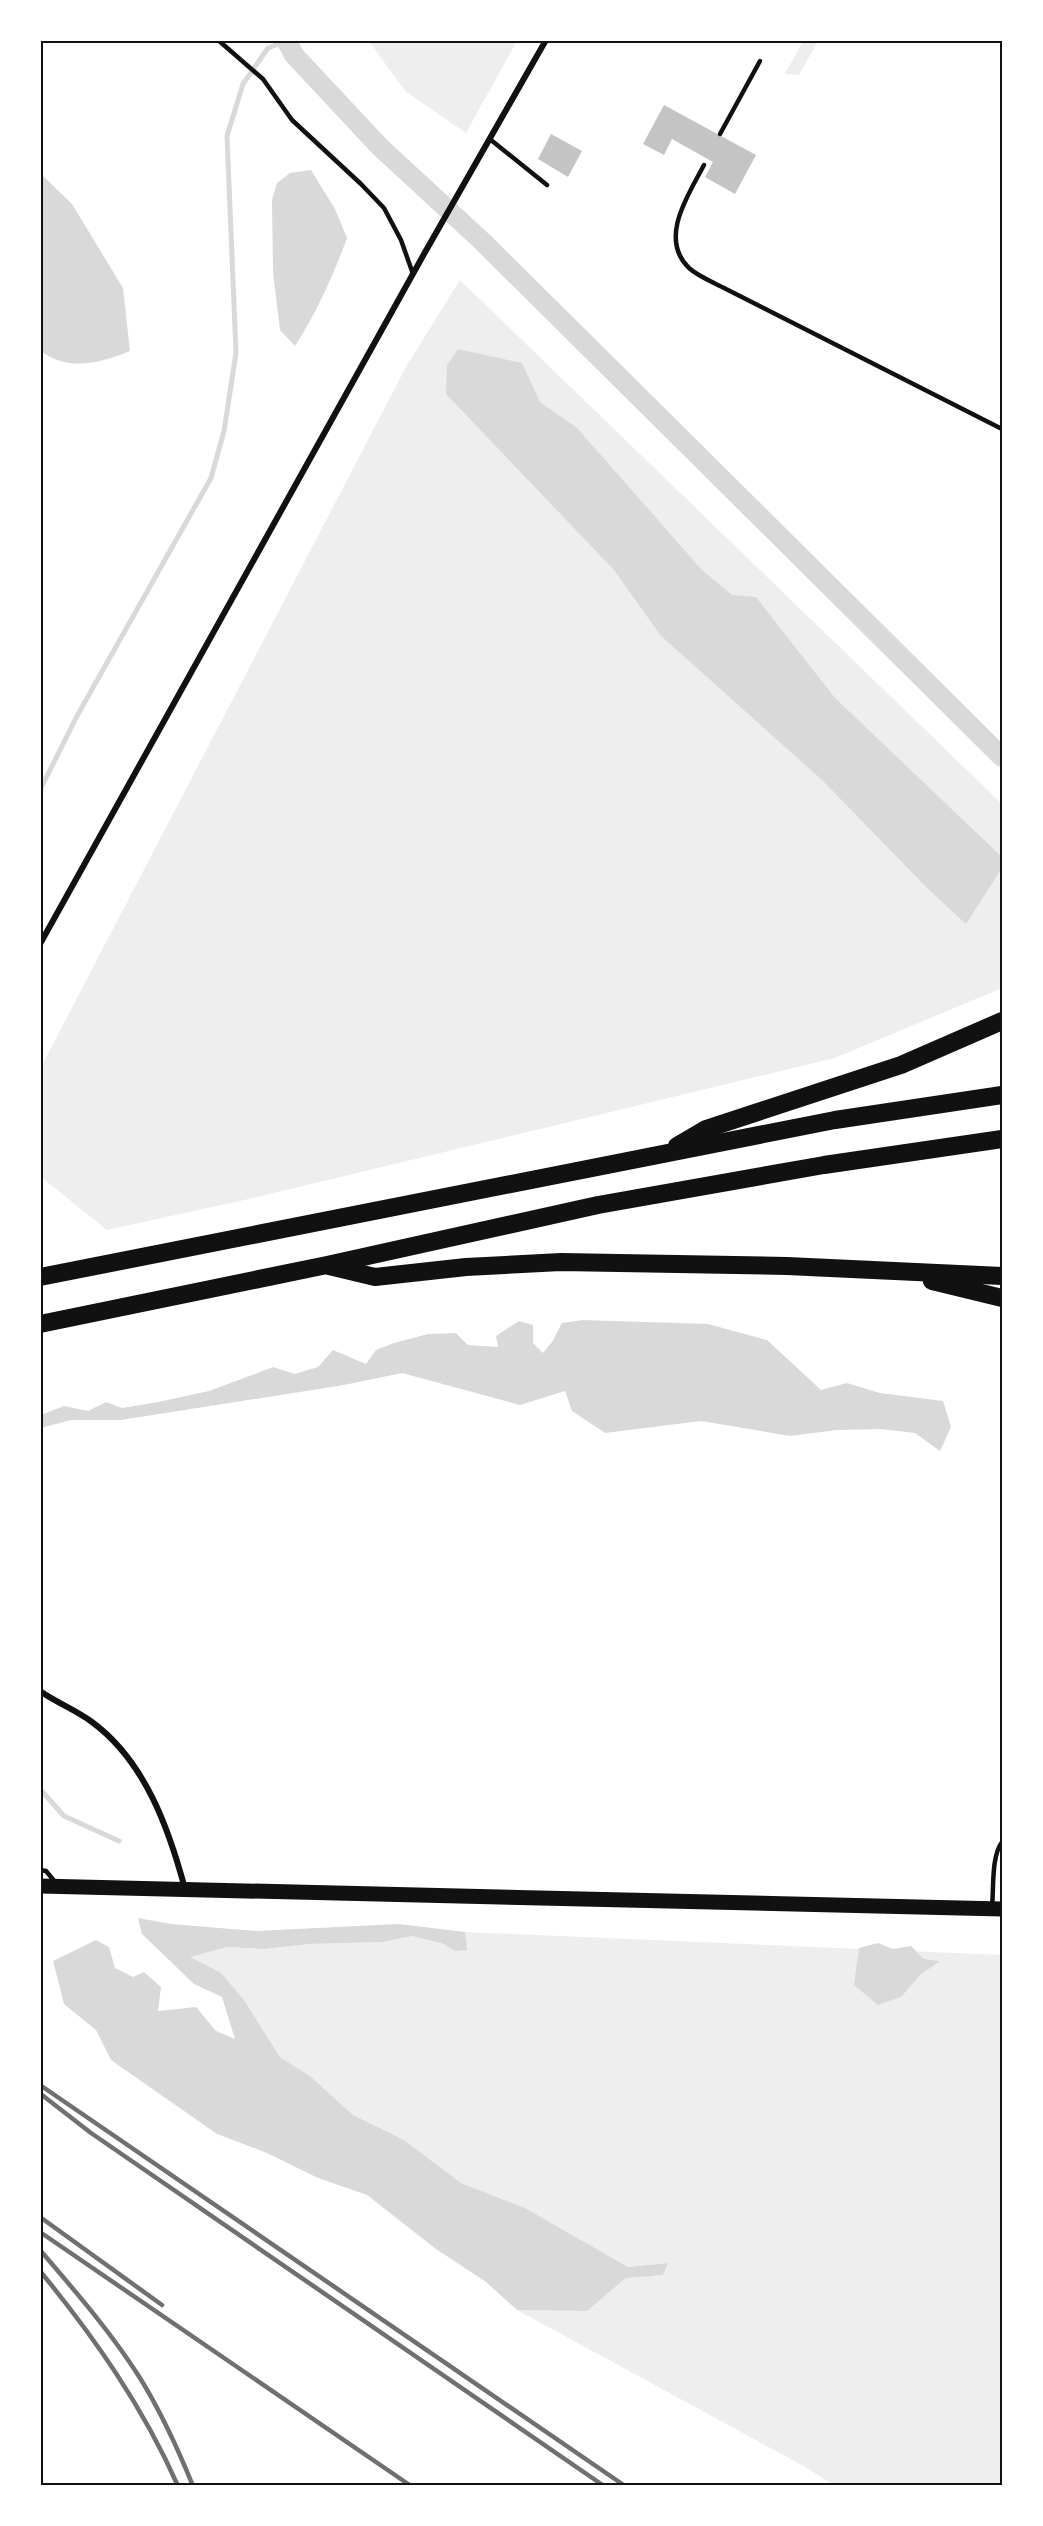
<svg xmlns="http://www.w3.org/2000/svg" width="1043" height="2526" font-family="Ubuntu,sans-serif">
<rect width="100%" height="100%" fill="#fff"/>
<!-- green -->
<g fill="#eee">
<polygon points="369,41 517,41 466,133 405,91"/>
<polygon points="803,41 818,41 799,75 785,74"/>
<polygon points="460,280 1002,804 1002,988 835,1058 249,1199 107,1230 41,1177 40,1069 407,365"/>
<polygon points="465,1932 1002,1955 1002,2485 833,2485 807,2468 517,2310 587,2311 626,2278 663,2275 668,2263 628,2267 525,2208 461,2183 404,2140 353,2115 310,2076 280,2057 244,2000 189,1957 227,1947 264,1949 310,1944 383,1942 412,1936 441,1943 455,1951 466,1950"/>
</g>
<!-- water -->
<g fill="#d9d9d9">
<path d="M 311,170 L 335,209 L 347,238 C 333,276 317,312 295,346 L 280,330 L 273,272 L 272,200 L 277,183 L 290,173 Z"/>
<path d="M 41,174 L 72,204 L 123,288 L 130,351 C 101,363 68,372 41,351 Z"/>
<polygon points="458,349 522,363 540,402 577,428 702,570 732,595 756,597 835,698 1002,857 1002,868 966,924 929,890 822,780 661,636 614,570 446,394 447,365"/>
<polygon points="583,1320 708,1324 767,1340 821,1390 847,1383 880,1393 943,1401 951,1427 940,1451 915,1433 881,1429 837,1430 790,1436 701,1421 605,1433 572,1411 565,1391 520,1405 402,1373 344,1385 121,1420 71,1420 41,1428 41,1415 64,1406 88,1411 106,1402 122,1408 158,1402 209,1391 273,1367 295,1374 318,1367 333,1350 366,1364 376,1350 394,1343 428,1334 456,1333 468,1345 498,1347 496,1336 519,1321 533,1325 533,1343 543,1353 552,1342 562,1323"/>
<polygon points="138,1918 171,1924 256,1931 399,1924 465,1932 467,1950 455,1951 441,1943 412,1936 383,1942 310,1944 264,1949 227,1947 190,1957 221,1973 244,2000 280,2057 310,2076 353,2115 404,2140 461,2183 525,2208 628,2267 668,2263 663,2275 626,2278 587,2311 517,2310 486,2282 436,2249 367,2195 318,2178 267,2153 217,2134 111,2060 96,2030 64,2004 53,1961 96,1940 109,1947 115,1968 133,1977 144,1972 161,1987 158,2011 196,2007 216,2031 235,2039 222,1997 194,1984 142,1934"/>
<polygon points="878,1943 893,1949 911,1946 924,1959 940,1961 920,1975 901,1997 878,2005 854,1985 859,1948"/>
</g>
<g fill="none" stroke-linecap="round" stroke-linejoin="round">
<!-- stream -->
<g stroke="#d9d9d9" stroke-width="5">
<polyline points="40,790 77,716 211,478 224,431 236,353 227,136 243,84 268,48 286,41"/>
<polyline points="40,1789 64,1816 119,1841"/>
</g>
<!-- canal -->
<polyline stroke="#d9d9d9" stroke-width="20" points="286,40 294,55 380,147 483,242 1002,757"/>
</g>
<!-- building -->
<g fill="#c4c4c4">
<polygon points="664,105 756,155 735,194 705,177 713,162 672,139 664,155 643,144"/>
<polygon points="551,134 582,151 568,177 538,159"/>
</g>
<g fill="none" stroke-linecap="round" stroke-linejoin="round">
<!-- service -->
<g stroke="#111" stroke-width="4.5">
<polyline points="218,40 263,79 292,120 361,184 384,208 401,240 413,274"/>
<polyline points="720,134 760,61"/>
<polyline points="491,140 547,185"/>
<path d="M 704,165 C 689,194 658,238 689,268 C 699,277 715,283 726,289 L 1002,429"/>
<polyline points="40,1870 46,1871 56,1883"/>
<path d="M 992,1906 C 994,1888 991,1857 1002,1842"/>
</g>
<!-- minor -->
<g stroke="#111" stroke-width="6">
<polyline points="40,944 424,254 546,40"/>
<path d="M 40,1691 C 57,1703 76,1710 92,1722 C 145,1761 169,1829 185,1889"/>
</g>
<!-- primary -->
<polyline stroke="#111" stroke-width="15" points="40,1886 1002,1909"/>
<!-- motorway -->
<g stroke="#111" stroke-width="18">
<polyline points="677,1146 706,1129 901,1065 1002,1021"/>
<polyline points="329,1266 375,1277 466,1267 561,1262 787,1266 1002,1276"/>
<polyline points="40,1277 835,1120 1002,1095"/>
<polyline points="932,1281 1002,1298"/>
<polyline points="40,1324 327,1265 598,1205 824,1165 1002,1139"/>
</g>
<!-- rail -->
<g stroke="#707070" stroke-width="4.5">
<polyline points="40,2085 625,2486"/>
<polyline points="42,2095 91,2133 604,2486"/>
<polyline points="40,2217 162,2305"/>
<polyline points="40,2232 411,2486"/>
<path d="M 40,2250 C 75,2291 111,2332 140,2378 C 161,2412 178,2449 193,2486"/>
<path d="M 40,2271 C 95,2338 143,2407 178,2486"/>
</g>
</g>
<!-- border -->
<rect width="1043" height="2526" fill="none" stroke="#ffffff" stroke-width="84"/>
<rect x="42" y="42" width="959" height="2442" fill="none" stroke="#111" stroke-width="2"/>
</svg>
